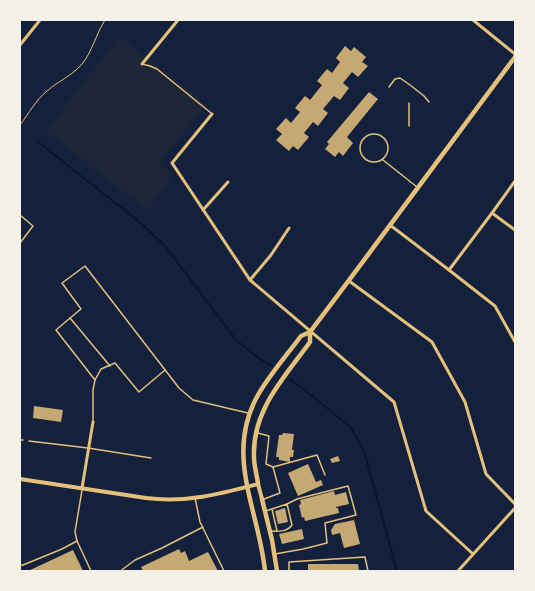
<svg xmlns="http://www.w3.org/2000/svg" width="535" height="591" font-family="Raleway,sans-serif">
<rect width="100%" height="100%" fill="#14213d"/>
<!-- green -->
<polygon fill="#1d2539" points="119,36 177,81 207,105 161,160 172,177 147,211 46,131"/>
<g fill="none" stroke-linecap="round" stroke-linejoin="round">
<!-- stream -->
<g stroke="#0b132b" stroke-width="2">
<polyline points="37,141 142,224 166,247 236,340 259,358 272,366"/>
<polyline points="290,379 315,398 351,428 364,451 397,571"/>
</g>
</g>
<!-- building -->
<g fill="#c6a872">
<polygon points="345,46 351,51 354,47 366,57 362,62 368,66 358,77 352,72 343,83 349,88 340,100 334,96 323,109 328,113 318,126 313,122 304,133 309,137 298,150 293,146 289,151 276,140 282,134 276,129 286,118 291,123 300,112 295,108 305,96 310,100 322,85 317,81 327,69 332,73 340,62 336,58"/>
<polygon points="369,92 378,99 347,137 353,143 343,156 339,152 335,157 325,149 329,144 327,142"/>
<polygon points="34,406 63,410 61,422 33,418"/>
<polygon points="283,433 294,434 292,450 294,450 293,457 290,457 290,462 279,460 279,457 276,457 279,435 282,435"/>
<polygon points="338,456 340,461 332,463 330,459"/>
<polygon points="308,464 316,482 321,480 323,485 298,496 288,473"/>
<polygon points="334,491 335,495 346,492 349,504 336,507 336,508 338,508 339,513 305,521 304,517 302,518 299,505 301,504 300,500"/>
<polygon points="285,508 288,522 278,524 275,511"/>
<polygon points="354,520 360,544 344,548 340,533 332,535 331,530 335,524"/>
<polygon points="302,529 304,539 282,544 279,534"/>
<polygon points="179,549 181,553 185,551 189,561 208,552 218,571 143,571 141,567"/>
<polygon points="73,550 83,571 28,571"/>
<polygon points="308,564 358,564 359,571 308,571"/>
</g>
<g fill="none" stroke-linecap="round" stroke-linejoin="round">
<!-- path -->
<path stroke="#e5c07b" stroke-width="1" d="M 20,125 C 29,113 36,100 47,91 C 58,81 72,76 82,64 C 92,52 96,34 105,20"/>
<!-- service -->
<g stroke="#e5c07b" stroke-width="1.5">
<polyline points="142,64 150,66 157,69 211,113"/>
<polyline points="389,87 395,79 400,78 410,85 424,96 429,102"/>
<polyline points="409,103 409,126"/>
<circle cx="374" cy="148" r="14"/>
<polyline points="383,160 417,187"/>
<polyline points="20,215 33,226 20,243"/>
<polyline points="70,318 81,309 62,283 85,266 179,388 193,400 248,413"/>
<polyline points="95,380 56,330 70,318 110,366"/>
<polyline points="93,422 93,390 95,380 101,369 115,363 139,392 165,370"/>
<polyline points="258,433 269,436 266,464 273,467 317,455 325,475"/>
<polyline points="20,440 23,440"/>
<polyline points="29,441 88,448 151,458"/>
<polyline points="195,498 200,522 224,571"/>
<polyline points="264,499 280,493 273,467"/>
<polyline points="272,509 277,531"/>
<path d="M 265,511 L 272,509 L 287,504 L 292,525 C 288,531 279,532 272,531"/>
<polyline points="77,541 75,532 82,490"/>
<polyline points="275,554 303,549 327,543 325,523 356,515 348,486 297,499 287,504"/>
<polyline points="20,565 23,565 62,549 77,541 91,571"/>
<polyline points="121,571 123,569 135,560 162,548 203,527"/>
<polyline points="289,571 289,562 365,557 368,571"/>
</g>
<!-- minor -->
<g stroke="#e5c07b" stroke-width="3">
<polyline points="473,20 515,54"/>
<polyline points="20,45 40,20"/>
<polyline points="142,64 178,20"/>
<polyline points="212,114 172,163 250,280 394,402 426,511 473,554"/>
<polyline points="203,210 228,182"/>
<polyline points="492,213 515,230"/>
<polyline points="390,225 449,270 495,306 515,342"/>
<polyline points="449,270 492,213 515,181"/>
<polyline points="250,280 271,255 289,228"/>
<polyline points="349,281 432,342 465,402 486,474 515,504"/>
<polyline points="82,488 93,422"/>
<polyline points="458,571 515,508"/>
</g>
<!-- tertiary -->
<path stroke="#e5c07b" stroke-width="4" d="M 20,479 L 146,498 C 186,503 220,494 258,484 L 262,499"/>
<!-- secondary -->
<g stroke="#e5c07b" stroke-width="4.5">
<path d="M 258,484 C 257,475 254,466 254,457 C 252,410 284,378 310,342 L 310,332"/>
<polyline points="262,499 272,540 277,571"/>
<path d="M 265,571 C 259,510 224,455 258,395 C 270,374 287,355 301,336 L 310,332 C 379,241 447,148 515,57"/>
</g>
</g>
<!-- border -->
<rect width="535" height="591" fill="none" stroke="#f6f1e7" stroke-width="42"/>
</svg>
